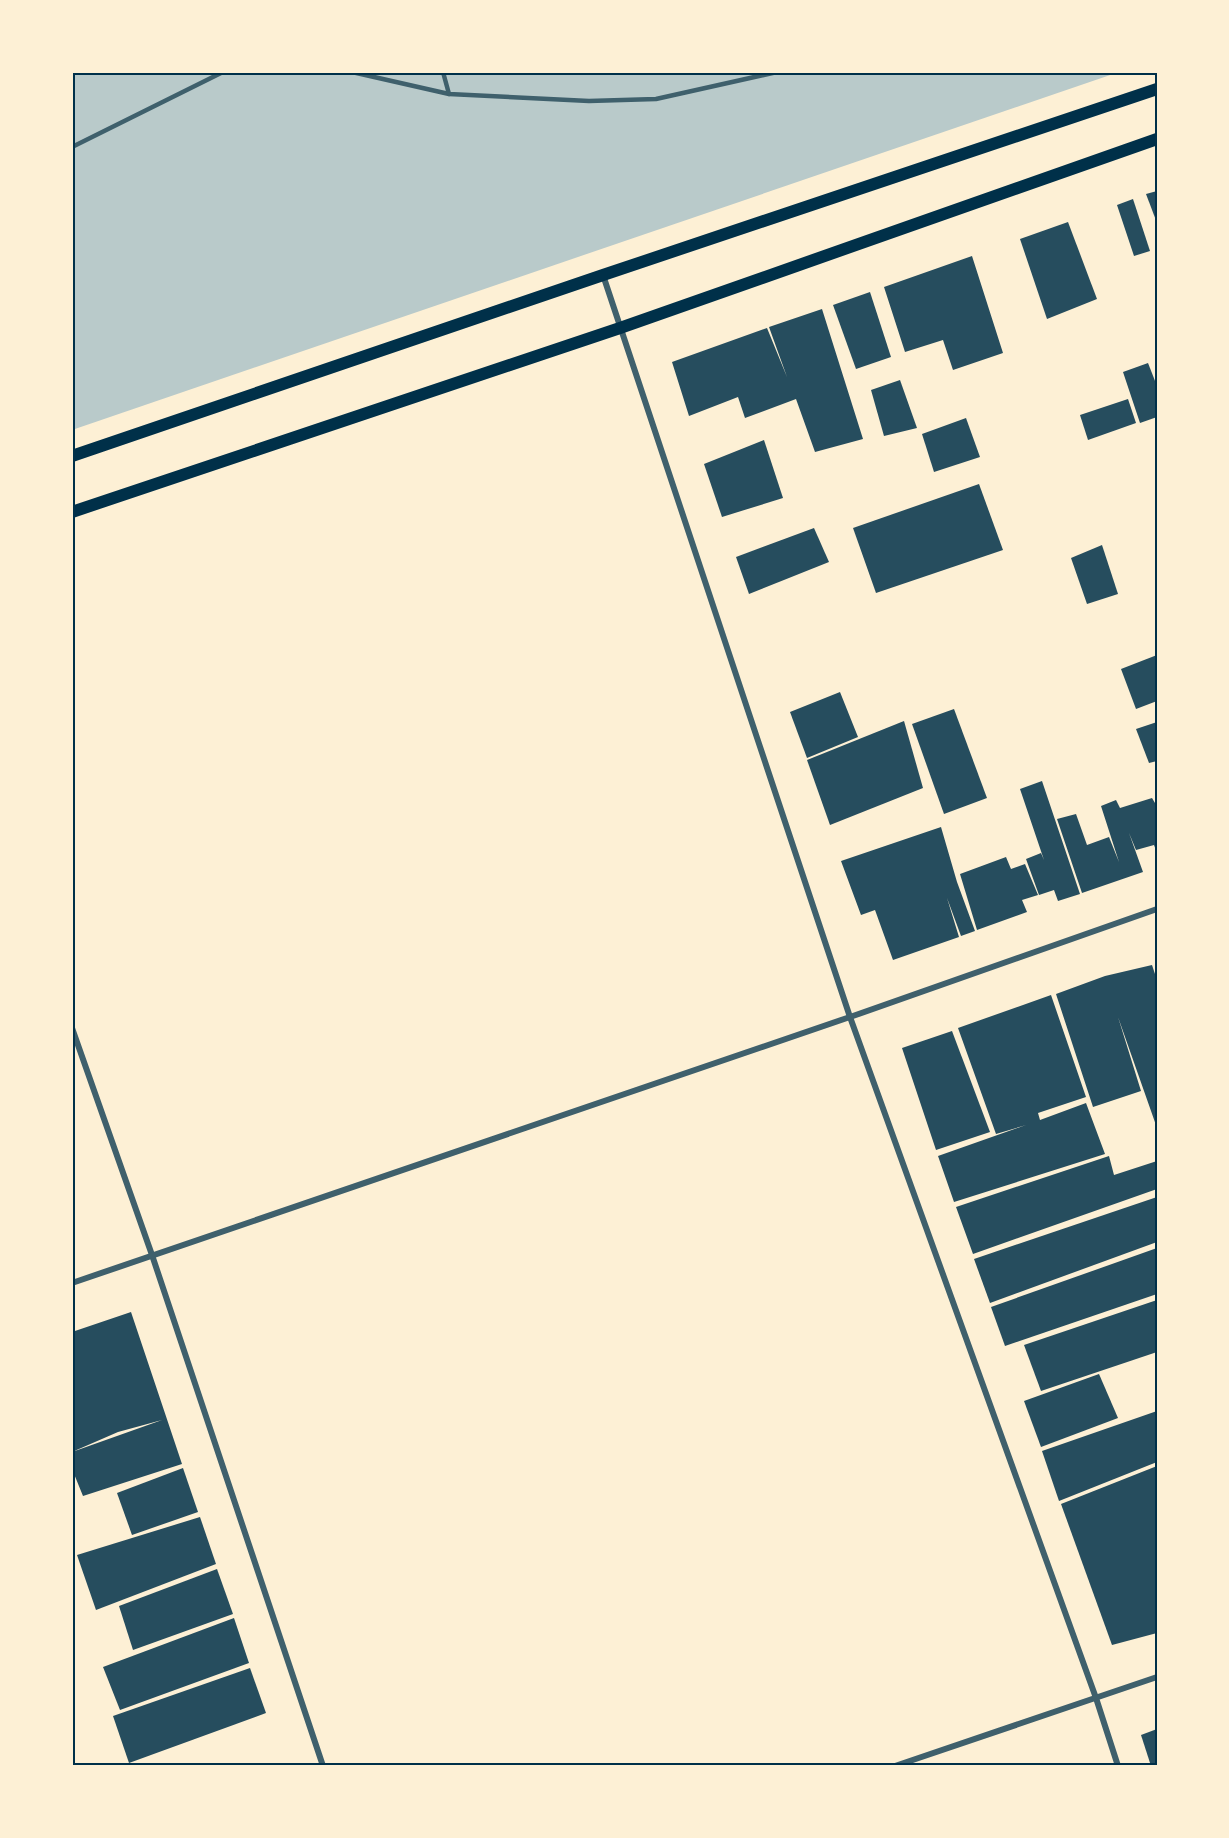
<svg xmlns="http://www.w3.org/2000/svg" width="1229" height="1838" font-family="'Zilla Slab',serif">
<rect width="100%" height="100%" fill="#fdf0d5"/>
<!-- green -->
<polygon fill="#b9caca" points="72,72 1119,72 72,430"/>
<!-- building -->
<g fill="#264d5e">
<polygon points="1157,191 1157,223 1146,194"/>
<polygon points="1133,199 1150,251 1134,256 1117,205"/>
<polygon points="1068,222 1097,299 1047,319 1020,239"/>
<polygon points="972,256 1003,353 953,370 943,340 905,352 884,287"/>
<polygon points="870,292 891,357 856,369 833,305"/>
<polygon points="822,309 863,439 815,452 796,399 745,418 738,397 689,416 672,362 767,328 787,377 769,327"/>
<polygon points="1148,363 1157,386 1157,417 1140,423 1123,372"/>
<polygon points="900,380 917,428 884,436 871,390"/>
<polygon points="1128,399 1136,423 1088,440 1080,415"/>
<polygon points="966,418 980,457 934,472 922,434"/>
<polygon points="764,440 783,498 722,517 704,464"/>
<polygon points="979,484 1003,550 876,593 853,528"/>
<polygon points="814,528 829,562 749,594 736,557"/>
<polygon points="1102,545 1118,594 1087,604 1071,558"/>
<polygon points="1157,655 1157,701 1136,709 1121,669"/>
<polygon points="840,692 858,737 807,758 790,712"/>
<polygon points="954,709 987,798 944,814 912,724"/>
<polygon points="904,721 923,788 830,825 807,760"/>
<polygon points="1157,722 1157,761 1149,763 1136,729"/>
<polygon points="1042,781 1080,894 1058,901 1054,890 1039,895 1026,859 1041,853 1044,860 1020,789"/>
<polygon points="1152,798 1155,803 1157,803 1157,853 1154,845 1136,850 1129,833 1143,872 1082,893 1057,819 1076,814 1087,845 1109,837 1119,862 1101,806 1116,800 1120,808"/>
<polygon points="941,827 957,882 975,931 961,936 947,898 959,937 893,960 875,910 861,915 841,861"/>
<polygon points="1006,857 1011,869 1025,864 1038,895 1022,900 1027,912 977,930 960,874"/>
<polygon points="1152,965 1157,980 1157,1128 1118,1017 1141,1091 1093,1107 1056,994 1105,976"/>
<polygon points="1051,995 1086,1097 1038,1113 1040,1120 1086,1103 1105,1154 954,1202 938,1156 1026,1125 996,1134 958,1028"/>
<polygon points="952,1031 990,1132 936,1150 902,1048"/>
<polygon points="1109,1156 1114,1175 1157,1161 1157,1189 973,1254 956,1207"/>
<polygon points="1157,1197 1157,1242 990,1303 974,1259"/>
<polygon points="1157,1248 1157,1294 1005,1346 991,1307"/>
<polygon points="1157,1300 1157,1352 1041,1391 1024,1345"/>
<polygon points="131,1312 182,1464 83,1496 72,1469 72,1452 162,1420 118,1432 72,1452 72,1332"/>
<polygon points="1099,1374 1118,1418 1041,1447 1024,1401"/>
<polygon points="1157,1411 1157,1462 1059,1501 1042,1451"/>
<polygon points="1157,1466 1157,1633 1112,1645 1061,1504"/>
<polygon points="183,1468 198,1512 132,1535 117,1493"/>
<polygon points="200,1517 216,1564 96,1610 77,1555"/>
<polygon points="217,1569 233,1614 133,1650 119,1606"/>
<polygon points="234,1618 249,1663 120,1710 103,1667"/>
<polygon points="250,1668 266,1713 129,1763 113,1716"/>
<polygon points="1157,1729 1157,1766 1151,1766 1141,1735"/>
</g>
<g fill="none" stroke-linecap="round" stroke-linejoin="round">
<!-- service -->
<g stroke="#3f606c" stroke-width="4.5">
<polyline points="352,72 449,94 589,101 656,99 777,72"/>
<polyline points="443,72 449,94"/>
<polyline points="72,147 223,72"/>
</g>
<!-- minor -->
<g stroke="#3f606c" stroke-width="6">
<polyline points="603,275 850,1017 1096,1698 1118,1766"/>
<polyline points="72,1028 152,1255 323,1766"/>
<polyline points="72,1283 850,1017 1157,909"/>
<polyline points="895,1766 1157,1677"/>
</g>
<!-- secondary -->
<g stroke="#003049" stroke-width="12">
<polyline points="72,456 603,275 1157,89"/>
<polyline points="72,512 620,328 1157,139"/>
</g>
</g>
<!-- border -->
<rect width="1229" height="1838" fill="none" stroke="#fdf0d5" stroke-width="147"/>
<rect x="74" y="74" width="1082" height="1690" fill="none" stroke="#003049" stroke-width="2"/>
</svg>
